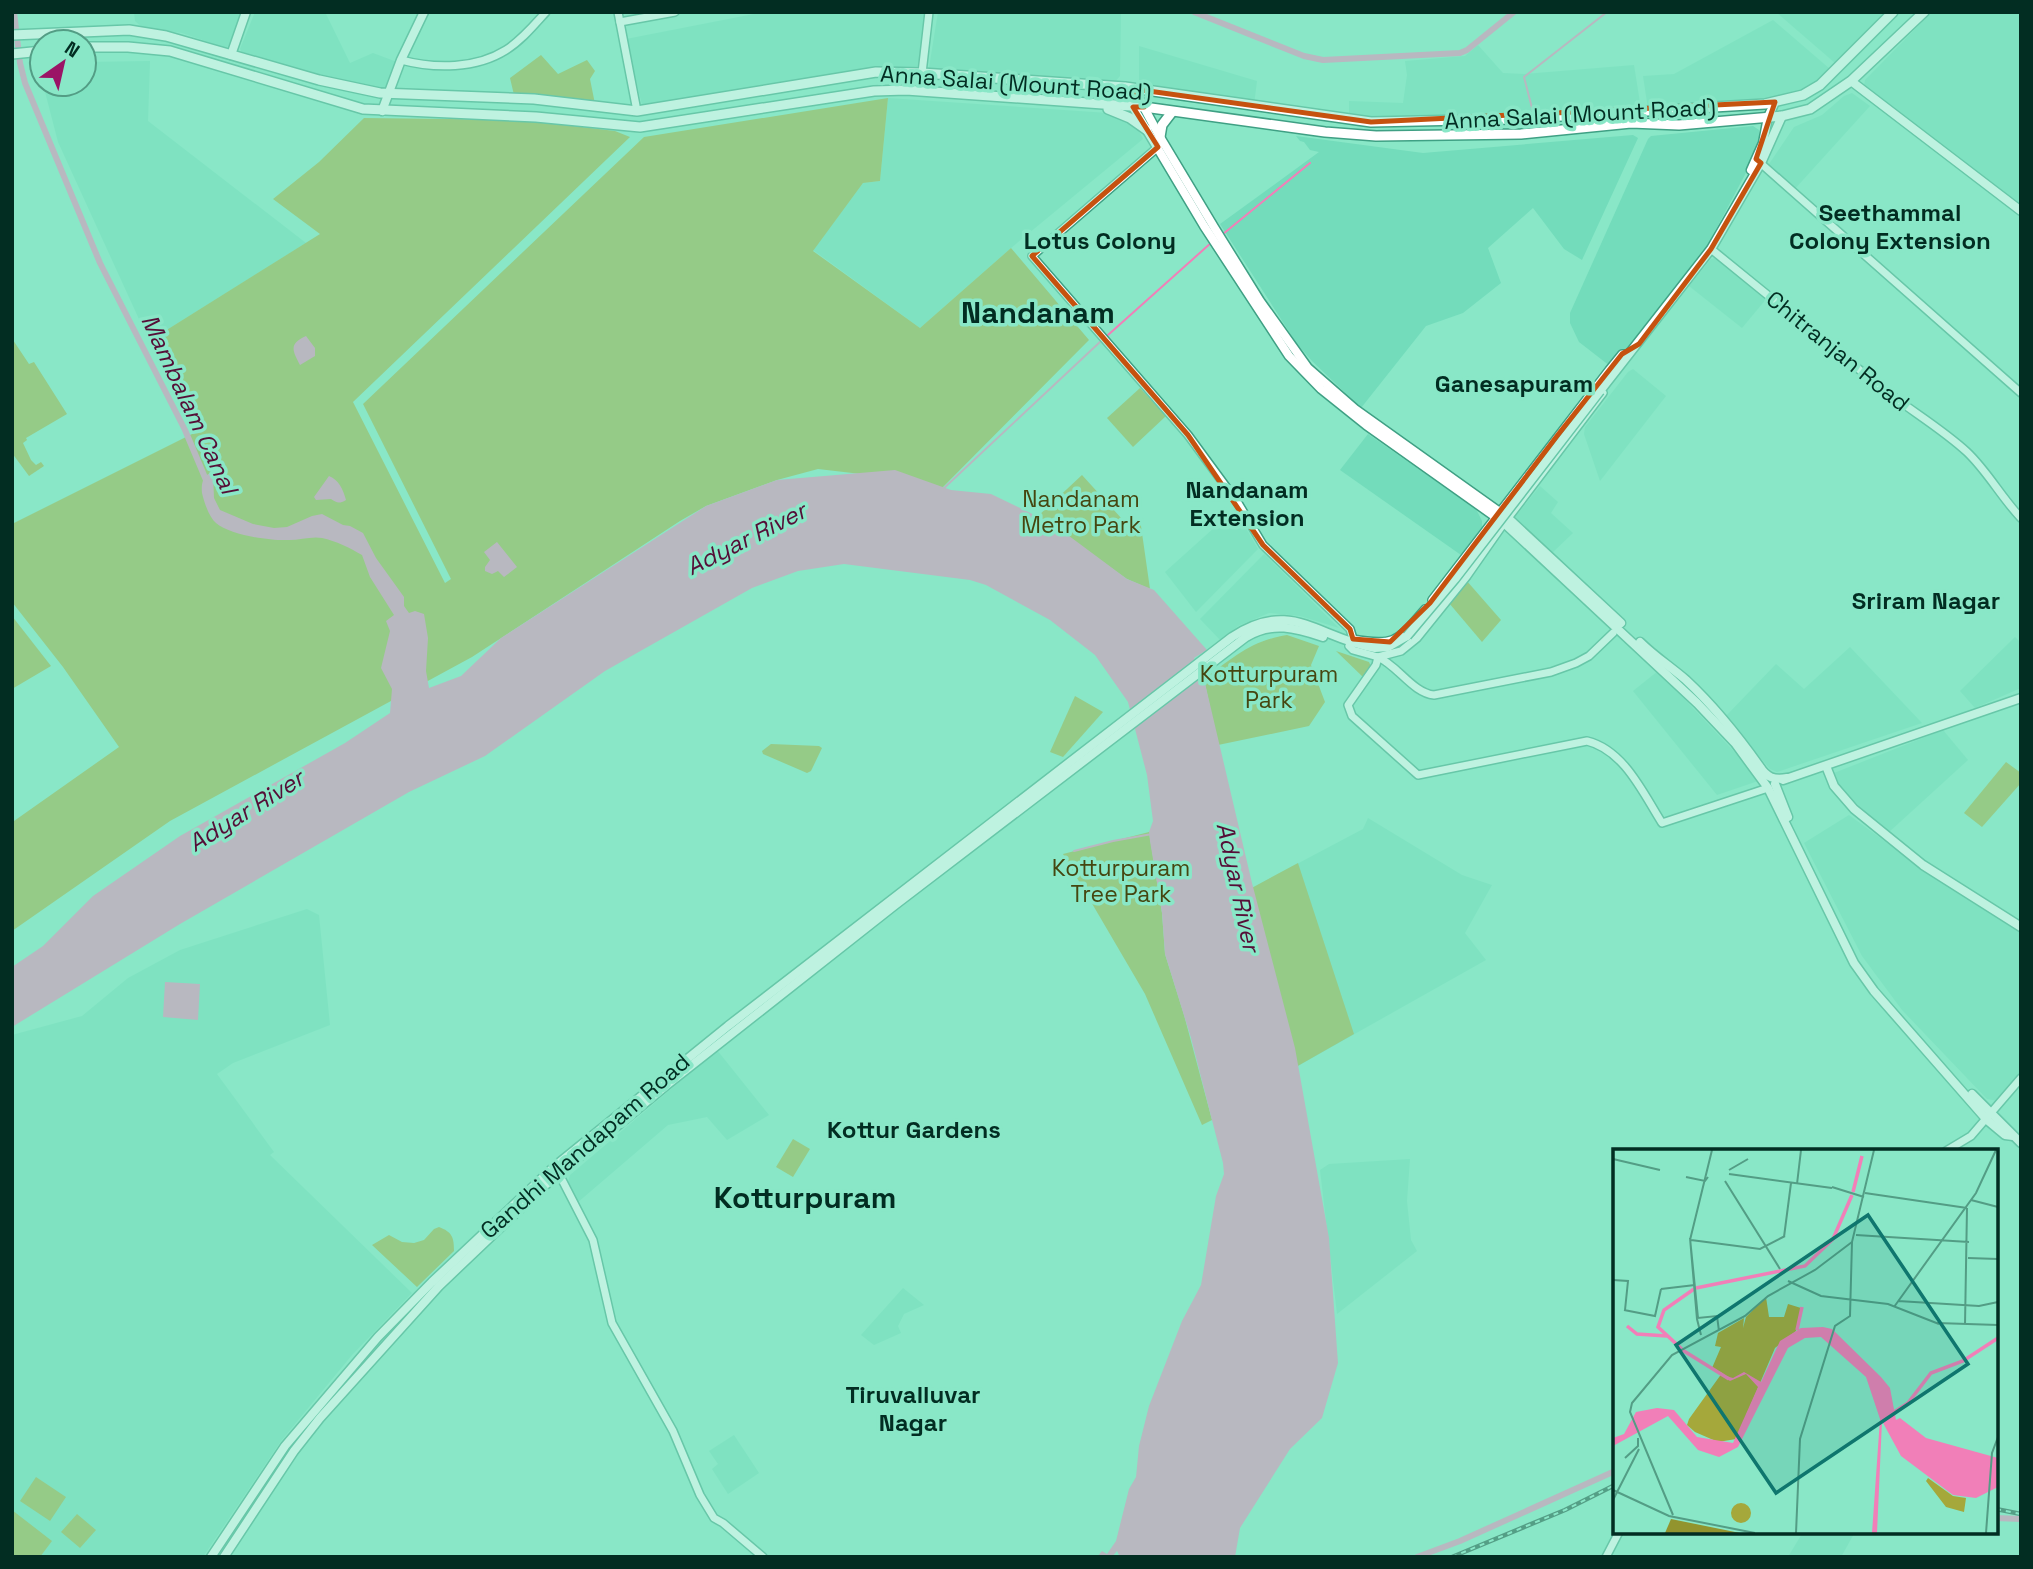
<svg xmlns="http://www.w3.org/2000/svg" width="2033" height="1569" font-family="'Space Grotesk',sans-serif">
<rect width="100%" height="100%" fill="#89e7c7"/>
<!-- built -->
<g fill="#73dcbb">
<polygon points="134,12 242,12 232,42 226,48 182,33 142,27 135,21"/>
<polygon points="255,12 323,12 326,14 350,63 373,53 397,62 385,87 380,90 327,81 243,54 240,49"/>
<polygon points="764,12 930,12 921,64 913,70 889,68 642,105 626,39"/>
<polygon points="938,12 1107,12 1121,14 1120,76 1113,84 934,72 929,68"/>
<polygon points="1776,12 1897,12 1841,65 1835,63"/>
<polygon points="1932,12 2021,12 2021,207 1864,86 1865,80"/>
<polygon points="1773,20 1830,69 1830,75 1805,93 1768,102 1648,109 1643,76 1674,74"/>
<polygon points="1478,45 1503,73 1524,74 1634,65 1641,109 1462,120 1349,119 1349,101 1403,103 1407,75 1405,61 1465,56"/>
<polygon points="1139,46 1257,81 1254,105 1142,87 1139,82"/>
<polygon points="150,61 148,121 306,243 149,341 58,142 43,84 84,84 84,62"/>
<polygon points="1852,93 1870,106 1793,191 1768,173 1769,164 1794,127 1822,115 1844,96"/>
<polygon points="888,98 1108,113 1126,122 1139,131 1143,139 1011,248 920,328 813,250 863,183 880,181"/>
<polygon points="1753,126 1759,130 1760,145 1756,154 1706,248 1615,363 1610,366 1579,342 1570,323 1570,313 1648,139 1651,136"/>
<polygon points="1633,135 1638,138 1582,260 1564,249 1533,208 1488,248 1501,283 1463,313 1426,326 1361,408 1312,361 1297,344 1220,224 1319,152 1310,150 1304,142 1300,141 1296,136 1423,153"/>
<polygon points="1716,258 1767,298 1742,328 1689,286 1711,259"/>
<polygon points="1633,369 1666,396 1600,481 1584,434 1585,427 1628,372"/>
<polygon points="1368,434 1476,509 1482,521 1482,527 1461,555 1340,470"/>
<polygon points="1540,486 1558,502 1551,513 1573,533 1551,554 1515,521 1515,517"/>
<polygon points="1235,509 1258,549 1196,612 1165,572"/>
<polygon points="1264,554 1339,628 1300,616 1269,613 1238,626 1221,641 1200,619"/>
<polygon points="2015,637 2021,643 2021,688 1975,708 1960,691"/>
<polygon points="1850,647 1922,723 1777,772 1770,769 1725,717 1776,664 1804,689"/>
<polygon points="1658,671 1761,780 1717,795 1633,691"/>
<polygon points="1943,730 1968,760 1888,833 1833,781 1834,773"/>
<polygon points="1849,815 1936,879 2021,933 2021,1074 1998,1101 1987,1099 1902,1010 1862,956 1804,843"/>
<polygon points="1368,818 1462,875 1492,885 1465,933 1486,960 1296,1067 1248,890 1363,829"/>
<polygon points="307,909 319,915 330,1025 233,1063 217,1074 274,1152 270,1155 412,1293 352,1355 281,1441 203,1557 12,1557 12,1035 82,1016 128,978 180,950"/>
<polygon points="717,1050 769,1115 727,1140 707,1117 668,1125 577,1203 568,1182 570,1175"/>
<polygon points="1410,1159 1407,1201 1411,1240 1417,1251 1337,1314 1320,1170 1329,1164"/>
<polygon points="903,1288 924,1305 904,1314 898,1326 901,1333 874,1345 861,1335"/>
<polygon points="734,1435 759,1473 728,1494 712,1469 718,1464 709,1451"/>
<polygon points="1803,1532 1855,1532 1841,1557 1788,1557"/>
</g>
<!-- green -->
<g fill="#a5a83b">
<polygon points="541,55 558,74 587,60 595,71 590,79 595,104 514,95 510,78"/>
<polygon points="888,98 880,181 863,183 813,251 920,328 1011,248 1089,340 940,490 861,474 818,469 777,480 706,506 680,521 472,657 170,821 12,931 12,820 14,821 119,747 63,667 12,602 12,524 198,431 149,341 320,234 273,199 319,162 364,118 523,120 615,131 630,137 353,402 445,583 451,579 363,404 644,137"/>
<polygon points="13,340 29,364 34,362 67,414 26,438 27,440 23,443 31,460 36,465 41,462 44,466 29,476 12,453"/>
<polygon points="1140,388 1166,416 1133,447 1107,418"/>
<polygon points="1082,475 1122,519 1140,519 1150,589 1127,579 1037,517"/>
<polygon points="1466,580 1501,620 1482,642 1449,603"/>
<polygon points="12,616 51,666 12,689"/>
<path d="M 1287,635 L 1319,646 L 1311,665 L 1325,702 L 1309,726 L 1218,745 L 1204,679 C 1233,658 1250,641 1287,635 Z"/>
<polygon points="1336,651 1369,662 1372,669 1364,678"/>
<polygon points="1075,696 1103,712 1063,757 1050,752"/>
<polygon points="771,744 819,746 822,748 811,771 807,773 763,754 762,751"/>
<polygon points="2006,762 2021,773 2021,783 1982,827 1964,813"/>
<polygon points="1149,832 1162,913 1165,954 1184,1015 1212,1120 1202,1125 1145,994 1063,854"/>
<polygon points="1298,863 1354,1034 1296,1067 1248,890"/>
<polygon points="793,1139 810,1149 793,1177 776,1167"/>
<path d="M 439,1227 C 452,1232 454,1237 454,1251 L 417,1287 L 372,1245 L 389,1235 L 402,1242 L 414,1243 L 424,1240 L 434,1229 Z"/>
<polygon points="36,1477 66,1497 50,1521 20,1501"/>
<polygon points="12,1510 52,1541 40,1557 12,1557"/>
<polygon points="77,1514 96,1530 80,1548 61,1532"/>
</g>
<!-- water -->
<g fill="#f17fb8">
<path d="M 306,336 L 315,348 L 315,356 L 300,365 C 293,351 288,344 306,336 Z"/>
<path d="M 895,470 L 951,490 L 991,494 L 1053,524 L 1127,579 L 1154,590 L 1207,650 L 1194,658 L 1204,679 L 1252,883 L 1295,1048 L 1329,1238 L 1338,1363 L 1322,1418 L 1290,1449 L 1240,1528 L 1235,1557 L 1120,1557 L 1117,1551 L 1112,1557 L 1097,1557 L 1102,1551 L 1107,1554 L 1116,1541 L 1129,1489 L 1136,1477 L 1139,1446 L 1149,1406 L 1182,1321 L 1201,1285 L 1216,1196 L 1224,1174 L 1223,1163 L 1191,1038 L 1165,954 L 1162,913 L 1150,841 L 1149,832 L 1153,821 L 1147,775 L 1128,702 L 1095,655 L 1050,620 L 986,585 L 970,580 L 844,564 L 798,571 L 752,588 L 605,671 L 485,756 L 409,792 L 180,924 L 12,1027 L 12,967 L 43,946 L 93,896 L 180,836 L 345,743 L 390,713 L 392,689 L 381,668 L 390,631 L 386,621 L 394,615 L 370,577 L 362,555 C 350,548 336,541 322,538 C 312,536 300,540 289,540 C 270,541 230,535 216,523 C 209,517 204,502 202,493 C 201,483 203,475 213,472 L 214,498 L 220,510 L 253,524 L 274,528 L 287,527 L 312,516 L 322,514 L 343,525 L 350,526 L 363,533 L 376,558 L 404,597 L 404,606 L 409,613 L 415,611 L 424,614 L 428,638 L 426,671 L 429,688 L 461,676 L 501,638 L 706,506 L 777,480 Z"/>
<path d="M 329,476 C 339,480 343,489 346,500 C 339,504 337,503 331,499 L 316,500 L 314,497 Z"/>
<polygon points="497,542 517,567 504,577 498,571 492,574 485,571 485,567 490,560 484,552"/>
<polygon points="165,982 200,984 198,1020 163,1017"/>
</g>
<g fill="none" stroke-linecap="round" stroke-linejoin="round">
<!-- stream -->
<g stroke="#f17fb8" stroke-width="2">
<polyline points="1533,112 1524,77 1607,12"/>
<polyline points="1223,234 1310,163"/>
<polyline points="1108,335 1212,242"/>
<polyline points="943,489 1101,341"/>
<polyline points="1074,851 1113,841 1152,834"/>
</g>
<!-- canal -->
<g stroke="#f17fb8" stroke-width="6">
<polyline points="14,12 20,63 25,83 100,263 185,430 206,480"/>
<polyline points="1194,12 1304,56 1323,60 1460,53 1467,50 1514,12"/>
<polyline points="1996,1518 2021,1519"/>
<polyline points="1417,1557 1460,1541 1615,1471"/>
</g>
<!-- tertiary casing -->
<g stroke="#3fa084" stroke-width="10">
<g id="tertiary">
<polyline points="618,12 637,111"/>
<polyline points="620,22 675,12"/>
<path d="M 401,60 C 435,69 476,69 506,50 C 522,40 534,25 546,12"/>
<polyline points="922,73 929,12"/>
<polyline points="1158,147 1032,256 1188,435 1238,503 1263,545 1350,629 1353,639"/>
<polyline points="1757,160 2021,393"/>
<path d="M 1711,249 C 1767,294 1822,339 1877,384 C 1906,408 1940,427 1967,452 C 1988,472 2001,497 2021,518"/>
<polyline points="1432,600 1609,370 1622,354 1629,354"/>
<path d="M 1613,633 L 1589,656 L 1576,663 L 1551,672 L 1434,695 C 1413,693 1398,666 1378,657 L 1376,665 L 1348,705 L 1352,716 L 1418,775 L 1587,741 C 1624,750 1643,793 1662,823 L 1768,788"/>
<path d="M 1350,641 L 1353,639 C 1396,647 1398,640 1425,609"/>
<polyline points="1349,646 1353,650 1378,657 1401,651 1417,638 1467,576 1502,526 1603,393"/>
<polyline points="1946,1151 1971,1136 2021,1078"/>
<polyline points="557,1170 593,1240 612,1323 673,1431 700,1495 714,1518 723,1523 763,1557"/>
<polyline points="1606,1557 1619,1532"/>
</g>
</g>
<!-- secondary casing -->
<g stroke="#3fa084" stroke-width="11">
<g id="secondary">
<polyline points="231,55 246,12"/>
<polyline points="1851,81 2021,211"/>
<polyline points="1125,87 1133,107 1204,226 1289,356 1321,389 1366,425 1504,523 1697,703 1735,743 1768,788 1854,963 1874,991 1987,1120 2005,1135 2013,1136"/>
<polyline points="1134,89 1160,137 1214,227 1260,301 1308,368 1355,409 1508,518 1621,623"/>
<polyline points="382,111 401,60 424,12"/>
<polyline points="1751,170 1763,143 1768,117 1775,102"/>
<polyline points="1600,391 1711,249 1761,163 1782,116"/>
<path d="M 1640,642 C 1654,656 1671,667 1686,680 C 1714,706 1738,736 1760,767 C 1767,778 1774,780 1787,778"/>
<polyline points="1826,766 1834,786 1854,809 1923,865 2021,927"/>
<polyline points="1783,780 2021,698"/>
<polyline points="1775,784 1788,817"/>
<polyline points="1972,1094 2021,1143"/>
<path d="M 211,1557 L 285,1446 L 378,1337 L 432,1282 L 555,1166 L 728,1026 L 1232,637 C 1292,598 1317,638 1375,648 L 1388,647 L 1407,636"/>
<path d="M 224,1557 L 294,1451 L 320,1418 L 439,1286 L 543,1187 L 668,1084 L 895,905 L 1246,637 C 1272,621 1296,628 1323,637"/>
</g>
</g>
<!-- primary casing -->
<g stroke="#3fa084" stroke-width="12">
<g id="primary">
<polyline points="12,35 129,30 166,36 319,80 380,93 534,99 637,111 876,72 922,73 1125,87 1371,122 1513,119 1765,104 1803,95 1820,85 1893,12"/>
<polyline points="84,47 128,47 170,51 363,109 536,117 640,127 874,91 906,90 1144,107 1325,132 1376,136 1521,134 1631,123 1679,125 1782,116 1810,109 1851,81 1924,12"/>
<polyline points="12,54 42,51"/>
<polyline points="1108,109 1130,118 1147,130"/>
<polyline points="1160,137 1162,125 1172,112"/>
</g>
</g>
<!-- tertiary -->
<use href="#tertiary" stroke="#fff" stroke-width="7"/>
<!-- secondary -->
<use href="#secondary" stroke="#fff" stroke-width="8"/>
<!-- primary -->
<use href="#primary" stroke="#fff" stroke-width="9"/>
<!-- rail casing -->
<g stroke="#154739" stroke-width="4.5">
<g id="rail">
<polyline points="1996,1509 2021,1514"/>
<polyline points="1452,1557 1565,1510 1615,1485"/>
</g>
</g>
<!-- rail -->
<use href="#rail" stroke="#89e7c7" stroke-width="2" stroke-dasharray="5" stroke-linecap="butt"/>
<!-- secondary-bridge casing -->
<g stroke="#3fa084" stroke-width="11" stroke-linecap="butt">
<polyline id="secondary-bridge" points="1407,636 1455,579 1600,391"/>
</g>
<!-- secondary-bridge -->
<use href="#secondary-bridge" stroke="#fff" stroke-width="8"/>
</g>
<!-- marked area -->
<path d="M0 0H2033V1569H0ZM 1134,89 L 1371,122 L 1775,102 L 1756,159 L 1761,163 L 1711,249 L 1639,344 L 1622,354 L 1557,436 L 1430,603 L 1390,642 L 1353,639 L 1350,629 L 1263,545 L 1188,435 L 1032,256 L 1158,147 L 1133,107 L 1144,107 Z" fill="#89e7c7" fill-opacity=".55" fill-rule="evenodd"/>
<path fill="none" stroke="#c6520f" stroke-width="5" stroke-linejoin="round" d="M 1134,89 L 1371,122 L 1775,102 L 1756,159 L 1761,163 L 1711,249 L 1639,344 L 1622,354 L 1557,436 L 1430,603 L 1390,642 L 1353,639 L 1350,629 L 1263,545 L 1188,435 L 1032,256 L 1158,147 L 1133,107 L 1144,107 Z"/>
<g text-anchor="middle" stroke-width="7" stroke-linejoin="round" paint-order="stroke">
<!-- street labels -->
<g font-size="23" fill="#022d22" stroke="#89e7c7">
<text transform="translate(1016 83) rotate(4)" y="8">Anna Salai (Mount Road)</text>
<text transform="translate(1580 114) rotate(-3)" y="8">Anna Salai (Mount Road)</text>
<text transform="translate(1838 351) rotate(39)" y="8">Chitranjan Road</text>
<text transform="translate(585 1146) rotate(-41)" y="8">Gandhi Mandapam Road</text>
</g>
<!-- park labels -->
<g font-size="23" fill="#454610" stroke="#89e7c7">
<text x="1081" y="507">Nandanam<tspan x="1081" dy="26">Metro Park</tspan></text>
<text x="1269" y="682">Kotturpuram<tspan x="1269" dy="26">Park</tspan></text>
<text x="1121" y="876">Kotturpuram<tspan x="1121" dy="26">Tree Park</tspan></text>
</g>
<!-- neighbourhood labels -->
<g font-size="24" font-weight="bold" fill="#022d22" stroke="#89e7c7">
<text x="1890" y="221">Seethammal<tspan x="1890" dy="28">Colony Extension</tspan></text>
<text x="1100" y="249">Lotus Colony</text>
<text x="1514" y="392">Ganesapuram</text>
<text x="1247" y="498">Nandanam<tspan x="1247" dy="28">Extension</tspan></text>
<text x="1926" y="609">Sriram Nagar</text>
<text x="914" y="1138">Kottur Gardens</text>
<text x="913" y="1403">Tiruvalluvar<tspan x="913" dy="28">Nagar</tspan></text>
</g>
<!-- water labels -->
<g font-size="24" font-style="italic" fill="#550e37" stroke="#89e7c7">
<text transform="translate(189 404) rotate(65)" y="8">Mambalam Canal</text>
<text transform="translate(746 539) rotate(-27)" y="8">Adyar River</text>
<text transform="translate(246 811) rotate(-32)" y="8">Adyar River</text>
<text transform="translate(1238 887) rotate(78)" y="8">Adyar River</text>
</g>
<!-- district labels -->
<g font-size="30" font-weight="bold" fill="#022d22" stroke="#89e7c7">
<text x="1038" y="323">Nandanam</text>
<text x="805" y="1208">Kotturpuram</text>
</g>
</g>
<!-- overview -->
<g transform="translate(1613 1149)">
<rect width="385" height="385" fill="#89e7c7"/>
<path d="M 153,148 L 156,168 L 171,168 L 175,155 L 188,159 L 183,182 L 162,199 L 123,290 L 105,293 L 82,283 L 74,276 L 76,270 L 109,224 L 99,219 L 108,198 L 102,197 L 105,184 L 131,169 L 130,179 L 133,168 ZM 315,329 L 340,347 L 353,349 L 351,363 L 333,358 L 313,332 ZM118 364a10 10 0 1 1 20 0a10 10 0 1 1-20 0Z" fill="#a5a83b"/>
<path d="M 58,370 L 127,384 L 52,384 Z" fill="#92942e"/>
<path d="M 210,178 L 219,180 L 268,228 L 277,239 L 283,271 L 287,269 L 313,289 L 385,309 L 385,338 L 363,349 L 340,346 L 288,307 L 269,272 L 264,384 L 259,384 L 267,270 L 253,228 L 208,188 L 192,189 L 175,199 L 125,298 L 106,308 L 85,301 L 55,267 L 0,297 L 0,289 L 11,285 L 23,263 L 44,259 L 61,261 L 84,288 L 120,294 L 145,238 L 133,225 L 117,232 L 114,230 L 113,227 L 120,229 L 131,223 L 148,233 L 167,192 L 188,179 Z" fill="#f17fb8"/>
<path fill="none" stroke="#f17fb8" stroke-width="3.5" d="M 240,43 L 249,7M 83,139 L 192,117 L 220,90 L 239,46M 81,140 L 51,161 L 45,178 L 71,202 L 116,230M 14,177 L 24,185 L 54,187M 184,181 L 189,158M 275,267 L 295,254 L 318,224 L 350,212 L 385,189"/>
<path fill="none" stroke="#539d85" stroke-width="2" d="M 0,10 L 47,21M 116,21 L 135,10M 116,25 L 219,39M 73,28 L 92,32 L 95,28M 112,32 L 167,120M 184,35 L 188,1M 219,38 L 251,48M 252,44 L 354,59M 358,51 L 385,58M 243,86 L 356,93M 171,88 L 178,34M 77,91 L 99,1M 78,91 L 147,100 L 172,87M 355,109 L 385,110M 0,131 L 15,132 L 12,161M 175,132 L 208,147 L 275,155 L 326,175M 48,140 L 82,136M 285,152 L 366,157 L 385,153M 281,158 L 363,44 L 383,1M 11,161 L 42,167 L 48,140M 324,174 L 385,176M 352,176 L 354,59M 88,186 L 84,170 L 77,89 L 85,169 L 104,167 L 106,182M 12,309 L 25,297 L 25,289M 0,341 L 56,367 L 142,384M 0,351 L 26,300M 60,366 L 17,263 L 19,254 L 59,206 L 132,167 L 155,147 L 202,121 L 239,93 L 261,1M 183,384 L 187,290 L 222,177 L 237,167 L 239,93M 373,384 L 379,304 L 385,288"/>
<path fill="#0f766e" fill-opacity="0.15" stroke="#0f766e" stroke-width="3.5" d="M 255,66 L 355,215 L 163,344 L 63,196 Z"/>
<rect width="385" height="385" fill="none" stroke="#022d22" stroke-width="3.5"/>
</g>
<!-- border -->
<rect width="2033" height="1569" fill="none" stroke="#022d22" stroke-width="28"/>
<!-- north arrow -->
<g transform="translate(63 63) rotate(34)"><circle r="33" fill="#89e7c7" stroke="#539d85" stroke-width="2"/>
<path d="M0-5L12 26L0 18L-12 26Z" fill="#9b1466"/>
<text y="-10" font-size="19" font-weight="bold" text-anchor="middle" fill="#022d22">N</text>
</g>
</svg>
